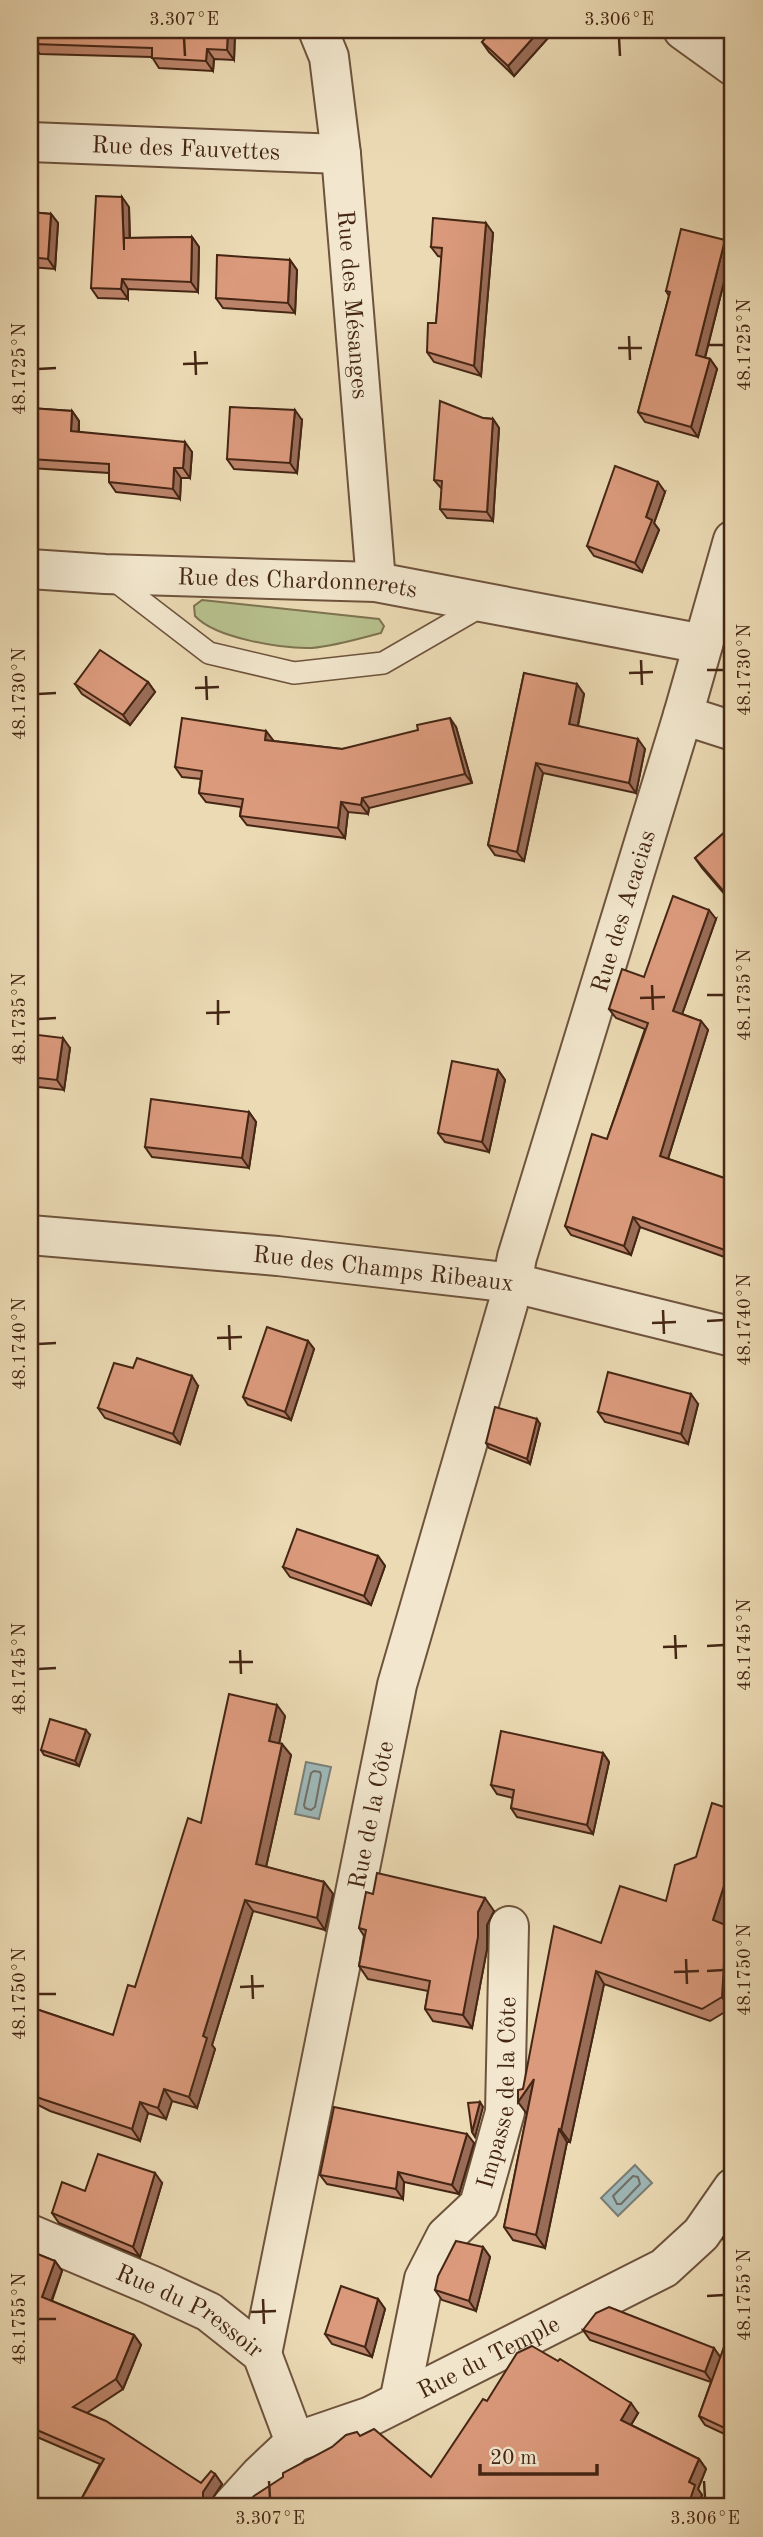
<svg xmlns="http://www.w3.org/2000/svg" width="763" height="2537" font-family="'Old Standard TT',serif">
<rect width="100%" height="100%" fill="#ebdab4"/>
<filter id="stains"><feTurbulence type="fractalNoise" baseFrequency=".00286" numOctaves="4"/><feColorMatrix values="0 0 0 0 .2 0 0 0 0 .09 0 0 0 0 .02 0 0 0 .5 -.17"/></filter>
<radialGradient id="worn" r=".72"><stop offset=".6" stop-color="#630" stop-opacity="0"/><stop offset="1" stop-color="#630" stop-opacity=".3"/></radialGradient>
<!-- green -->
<path fill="#b7c08d" stroke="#7e7350" stroke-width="2" d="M 202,600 L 379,619 L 384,626 L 381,633 C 358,639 335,646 312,648 C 282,649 215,638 195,616 L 194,606 Z"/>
<!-- water -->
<g fill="#9eb8b8" stroke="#7a7e76" stroke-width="2">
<polygon points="306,1762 331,1767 319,1819 295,1814"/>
<polygon points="635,2165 652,2183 618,2216 601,2198"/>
</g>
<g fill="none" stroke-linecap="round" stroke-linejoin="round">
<!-- shore -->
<g stroke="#726f66" stroke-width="2">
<polygon points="314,1771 320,1772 321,1775 315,1807 311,1810 305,1808 304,1805 311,1773"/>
<polygon points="633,2176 638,2177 640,2184 621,2204 617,2204 613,2196"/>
</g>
<!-- service casing -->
<g stroke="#6e533c" stroke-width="24">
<polyline id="service" points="110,577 209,653 294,673 383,663 485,604"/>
</g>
<!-- minor casing -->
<g stroke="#6e533c" stroke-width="42">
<g id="minor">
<path id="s1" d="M 318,30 L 329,57 L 341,154 L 376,582"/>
<polyline points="683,30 733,66"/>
<path id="s2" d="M 30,142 L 341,154"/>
<path id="s3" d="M 30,569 L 105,574 L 376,582 L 703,644"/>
<polyline points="683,715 733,731"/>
<path id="s4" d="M 30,1235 L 278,1256 L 514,1283 L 733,1337"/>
<path id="s5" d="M 30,2234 L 151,2285 L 209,2312 L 262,2354 L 295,2442"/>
<path id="s6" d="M 262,2354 L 397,1685 L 508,1304 L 517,1257 L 683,715 L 733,540"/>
<path id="s7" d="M 399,2402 L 424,2279 L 446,2236 L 479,2205 L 505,2112 L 509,1926"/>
<path id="s8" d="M 231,2507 L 260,2475 L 295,2442 L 371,2416 L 664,2268 L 701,2234 L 733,2188"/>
</g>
</g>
<!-- service -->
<use href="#service" stroke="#f2e7ce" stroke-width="21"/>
<!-- minor -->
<use href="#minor" stroke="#f2e7ce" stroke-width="38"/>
</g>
<!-- wall -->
<g fill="#bc846b" stroke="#452614" stroke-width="2">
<polygon points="30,30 233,30 235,33 234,60 214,59 213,71 159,68 152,57 40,54 33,44 33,38 30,38"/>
<polygon points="475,30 540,30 548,38 514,76 489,52 482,42 485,39"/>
<polygon points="129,207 130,238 192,237 199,247 198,292 128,289 128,299 98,298 91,288"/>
<polygon points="30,212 51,214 58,223 55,269 30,267"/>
<polygon points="493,233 481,376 434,362 427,352 436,323 442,257 438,256 431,247"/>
<polygon points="725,240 732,250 705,358 710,359 717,369 698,437 645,422 638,412 669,296 666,291"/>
<polygon points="290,260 297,270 295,313 223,308 216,298"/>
<polygon points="30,408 72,411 79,421 79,432 192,452 190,478 181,478 180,499 116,492 109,482 109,473 30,468"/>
<polygon points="483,418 493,419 499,428 493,521 447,518 440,509 442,489 434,480"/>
<polygon points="302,420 297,473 234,469 227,459"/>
<polygon points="665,492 654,523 659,530 642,572 594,556 587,546"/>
<polygon points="524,673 584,694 578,726 645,749 636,793 543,773 524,861 495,855 488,845"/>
<polygon points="148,682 155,692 130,725 82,694 75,684"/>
<polygon points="456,727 472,783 369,808 368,814 348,812 345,838 247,825 240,816 241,807 206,802 199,793 201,779 182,777 175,767 266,731 273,741 342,749"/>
<polygon points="733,825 733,904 702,868 695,858"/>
<polygon points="716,919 682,1014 701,1021 708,1030 668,1159 733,1181 733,1260 640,1227 631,1255 571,1235 565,1226 607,1139 645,1029 616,1018 609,1009 644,977"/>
<polygon points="30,1034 70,1048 64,1090 30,1086"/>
<polygon points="498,1070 505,1080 489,1152 445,1142 438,1133"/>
<polygon points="249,1112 256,1122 249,1168 152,1157 145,1147"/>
<polygon points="308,1341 314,1349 291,1420 248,1405 243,1397"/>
<polygon points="198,1386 180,1444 105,1418 98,1408"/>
<polygon points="698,1404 688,1444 605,1422 598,1412"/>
<polygon points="540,1424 530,1464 489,1448 486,1443"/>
<polygon points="378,1556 385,1566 371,1605 290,1577 283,1567"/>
<polygon points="285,1716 279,1743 291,1755 266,1867 324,1882 333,1894 325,1930 253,1911 212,2045 215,2049 197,2108 172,2101 166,2119 148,2113 140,2141 50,2111 30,2101 30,2007 113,2035 135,1987 201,1823"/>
<polygon points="90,1735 79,1766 44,1755 41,1750"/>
<polygon points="603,1753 609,1762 593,1834 517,1817 511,1808 513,1798 497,1794 491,1785"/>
<polygon points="373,1894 494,1911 487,1925 487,1949 472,2028 433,2021 425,2009 428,1991 368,1979 359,1966 364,1936 359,1928"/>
<polygon points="724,1924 733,1928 733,1976 730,2009 710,2021 604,1984 570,2142 567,2142 545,2248 513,2240 504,2227 527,2114 523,2089 601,1943"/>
<polygon points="474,2143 459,2194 404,2182 403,2199 327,2184 320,2175"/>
<polygon points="162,2183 140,2257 59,2223 52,2213 85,2191"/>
<polygon points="733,2209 733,2250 730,2249 723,2239"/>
<polygon points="483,2247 490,2257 476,2311 442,2300 435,2290"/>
<polygon points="30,2251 55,2261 62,2271 52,2301 134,2335 141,2345 123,2389 87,2413 201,2483 215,2474 222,2484 210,2502 210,2507 77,2507 100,2464 30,2434"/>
<polygon points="378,2299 385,2309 372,2357 332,2344 325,2334"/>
<polygon points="733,2322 733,2438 705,2425 699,2416 711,2382 590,2340 583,2330 721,2357"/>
<polygon points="487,2401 638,2413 631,2425 699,2459 706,2469 698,2489 702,2495 699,2504 706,2507 244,2507 360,2436 431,2477"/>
</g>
<!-- shaded-wall -->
<g fill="#996c57" stroke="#452614" stroke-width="2">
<polygon points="228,30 233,30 235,33 234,60 227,50"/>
<polygon points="540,30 542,30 548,38 514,76 508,66"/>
<polygon points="207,49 214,59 213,71 206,61"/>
<polygon points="122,197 129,207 130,259 124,250"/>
<polygon points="51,214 58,223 55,269 48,259"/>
<polygon points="486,223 493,233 481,376 474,366"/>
<polygon points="192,237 199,247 198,292 191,282"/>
<polygon points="725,240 732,250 703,365 696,355"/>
<polygon points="290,260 297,270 295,313 288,303"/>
<polygon points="122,279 128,289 128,299 121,289"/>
<polygon points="710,359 717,369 698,437 691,427"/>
<polygon points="295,410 302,420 297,473 290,463"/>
<polygon points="72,411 79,421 78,441 71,431"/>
<polygon points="493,419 499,428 493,521 487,512"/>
<polygon points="185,442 192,452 190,478 183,468"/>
<polygon points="174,468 181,478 180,499 173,489"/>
<polygon points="658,482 665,492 654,523 659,530 642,572 635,563 646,517"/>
<polygon points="148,682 155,692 130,725 123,715"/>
<polygon points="577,684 584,694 576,734 569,724"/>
<polygon points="450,718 456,727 472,783 465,774"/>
<polygon points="266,731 273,740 271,750 265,740"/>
<polygon points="638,739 645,749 636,793 629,783"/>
<polygon points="536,763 543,773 524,861 517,852"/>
<polygon points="362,798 369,808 368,814 361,805"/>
<polygon points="341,802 348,812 345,838 338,828"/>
<polygon points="709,910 716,919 680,1020 673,1011"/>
<polygon points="701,1021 708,1030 666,1165 660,1156"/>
<polygon points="63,1038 70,1048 64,1090 57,1080"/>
<polygon points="498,1070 505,1080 489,1152 482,1142"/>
<polygon points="249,1112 256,1122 249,1168 242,1158"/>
<polygon points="633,1217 640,1227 631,1255 624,1246"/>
<polygon points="308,1341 314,1349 291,1420 285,1412"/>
<polygon points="192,1376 198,1386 180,1444 173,1434"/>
<polygon points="691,1394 698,1404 688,1444 681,1434"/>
<polygon points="537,1419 540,1424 530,1464 527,1459"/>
<polygon points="378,1556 385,1566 371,1605 364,1596"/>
<polygon points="277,1705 285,1716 277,1753 269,1741"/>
<polygon points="86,1730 90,1735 79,1766 75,1761"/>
<polygon points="282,1744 291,1755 264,1876 256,1864"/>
<polygon points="603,1753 609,1762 593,1834 587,1825"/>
<polygon points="733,1858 733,1896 721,1933 713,1920"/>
<polygon points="324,1882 333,1894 325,1930 317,1918"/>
<polygon points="485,1898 494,1911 487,1925 487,1949 472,2028 463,2015 478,1912"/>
<polygon points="245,1900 253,1911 212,2045 215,2049 197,2108 189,2097 203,2036"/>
<polygon points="724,1964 733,1976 730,2009 722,1997"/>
<polygon points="596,1971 604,1984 570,2142 561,2130"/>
<polygon points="534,2079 527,2114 518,2102"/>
<polygon points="164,2089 172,2101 166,2119 158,2108"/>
<polygon points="140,2102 148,2113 140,2141 132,2129"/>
<polygon points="480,2102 483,2107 475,2137 472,2132"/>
<polygon points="559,2129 567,2142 545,2248 536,2235"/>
<polygon points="467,2134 474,2143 459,2194 452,2185"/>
<polygon points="398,2172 404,2182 403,2199 396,2189"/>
<polygon points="155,2173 162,2183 140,2257 133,2247"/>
<polygon points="483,2247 490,2257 476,2311 469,2301"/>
<polygon points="55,2261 62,2271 49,2307 42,2297"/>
<polygon points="378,2299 385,2309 372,2357 365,2347"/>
<polygon points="134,2335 141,2345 123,2389 116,2379"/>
<polygon points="714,2348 721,2358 712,2382 705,2372"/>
<polygon points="631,2403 638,2413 628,2430 621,2420"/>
<polygon points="699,2459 706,2469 698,2489 702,2495 697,2507 690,2500 689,2482"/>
<polygon points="215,2474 222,2484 210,2502 210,2507 206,2507 203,2503 203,2492"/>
<polygon points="375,2499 380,2507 370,2507"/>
</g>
<!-- building -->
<g fill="#db9a7c" stroke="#452614" stroke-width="2">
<polygon points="34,30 228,30 227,50 207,49 206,61 152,58 152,48 33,44"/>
<polygon points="479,30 540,30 508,66 482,42 487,36"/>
<polygon points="96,196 122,197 124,250 124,238 192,237 191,282 122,279 121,289 91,288"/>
<polygon points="30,212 51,214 48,259 30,257"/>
<polygon points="433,218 486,223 474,366 427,352 428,323 436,323 442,248 431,247"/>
<polygon points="681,229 725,240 696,355 710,359 691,427 638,412 670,292 666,291"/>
<polygon points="217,255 290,260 288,303 216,298"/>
<polygon points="440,401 483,418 493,419 487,512 440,509 442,481 434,480"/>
<polygon points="230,407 295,410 290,463 227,459"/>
<polygon points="30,408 72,411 71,431 185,442 183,468 174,468 173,489 109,482 109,464 30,459"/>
<polygon points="615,466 658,482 646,517 652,520 635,563 587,546"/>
<polygon points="100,650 148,682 123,715 75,684"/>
<polygon points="524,673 577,684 569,724 638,739 629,783 536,763 517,852 488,845"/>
<polygon points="182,718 266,731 265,740 342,749 418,730 417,725 450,718 465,774 362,798 361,805 341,802 338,828 240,816 243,799 199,793 202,771 175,767"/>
<polygon points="733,825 733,899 732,901 695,858"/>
<polygon points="673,896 709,910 673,1011 701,1021 660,1156 733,1181 733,1253 633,1217 624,1246 565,1226 592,1134 607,1139 648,1023 609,1009 622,969 644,977"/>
<polygon points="30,1034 63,1038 57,1080 30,1077"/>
<polygon points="452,1061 498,1070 482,1142 438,1133"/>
<polygon points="151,1099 249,1112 242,1158 145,1147"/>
<polygon points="267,1327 308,1341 285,1412 243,1397"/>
<polygon points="137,1358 192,1376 173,1434 98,1408 114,1363 133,1368"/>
<polygon points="608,1372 691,1394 681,1434 598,1412"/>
<polygon points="495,1407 537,1419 527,1459 486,1443"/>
<polygon points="297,1529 378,1556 364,1596 283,1567"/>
<polygon points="229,1694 277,1705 269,1741 282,1744 256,1864 324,1882 317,1918 245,1900 203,2036 207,2038 189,2097 164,2089 158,2108 140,2102 132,2129 42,2099 30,2094 30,2007 113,2035 128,1985 135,1987 188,1818 201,1823"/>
<polygon points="50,1719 86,1730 75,1761 41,1750"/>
<polygon points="501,1731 603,1753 587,1825 511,1808 514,1790 491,1785"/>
<polygon points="712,1803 733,1810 733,1858 713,1920 733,1928 733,1967 724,1964 722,1997 702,2009 596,1971 561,2130 559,2129 536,2235 504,2227 534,2079 518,2102 518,2090 523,2089 554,1926 601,1943 620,1886 666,1901 675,1865 696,1857"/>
<polygon points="377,1873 485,1898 478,1912 478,1937 463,2015 425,2009 430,1981 359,1966 366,1930 359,1928 366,1892 373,1894"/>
<polygon points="480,2102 472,2132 468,2103"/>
<polygon points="334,2107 467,2134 452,2185 398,2172 396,2189 320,2175"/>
<polygon points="98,2154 155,2173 133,2247 52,2213 62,2182 85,2191"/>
<polygon points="733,2209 733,2242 723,2239"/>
<polygon points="456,2241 483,2247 469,2301 435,2290 438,2276"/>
<polygon points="30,2251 55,2261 42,2297 134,2335 116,2379 73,2407 106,2421 201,2483 211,2471 215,2474 203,2492 203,2503 206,2507 77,2507 104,2459 30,2427"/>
<polygon points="341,2286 378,2299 365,2347 325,2334"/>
<polygon points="609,2307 714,2348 705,2372 583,2330 596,2313"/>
<polygon points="733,2322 733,2432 699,2416"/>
<polygon points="532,2346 558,2361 560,2359 631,2403 621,2420 699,2459 689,2482 695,2485 690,2500 706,2507 391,2507 375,2499 370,2507 244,2507 254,2496 283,2477 283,2473 332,2447 346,2435 357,2432 360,2436 374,2429 431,2477 483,2399 487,2401 517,2353"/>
</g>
<!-- ticks -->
<path fill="none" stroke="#452614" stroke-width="2.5" d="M 184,38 L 185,56M 619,38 L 620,56M 629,336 L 630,360M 707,345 L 724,345M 618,348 L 642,348M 195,351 L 196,375M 183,364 L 208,363M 38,369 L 56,368M 641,660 L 642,685M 707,670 L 724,670M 629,673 L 653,672M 206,676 L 207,700M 195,688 L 219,687M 38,694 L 56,693M 652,985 L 653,1010M 707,995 L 724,995M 640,998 L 665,997M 218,1000 L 218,1025M 206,1013 L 230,1012M 38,1019 L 56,1018M 663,1310 L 664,1334M 707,1321 L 724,1320M 652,1323 L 676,1322M 229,1325 L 230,1350M 217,1338 L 242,1337M 38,1344 L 56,1343M 675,1635 L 676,1659M 707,1646 L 724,1645M 663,1647 L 687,1646M 240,1650 L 241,1674M 229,1662 L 253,1662M 38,1669 L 56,1668M 686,1959 L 687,1984M 707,1971 L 724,1970M 674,1972 L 699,1971M 252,1975 L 253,1999M 240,1987 L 264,1986M 38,1994 L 56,1994M 707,2296 L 724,2295M 263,2299 L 264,2324M 251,2312 L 276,2311M 38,2319 L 56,2319M 269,2481 L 270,2498M 704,2481 L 705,2498"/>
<g text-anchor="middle" stroke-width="6" stroke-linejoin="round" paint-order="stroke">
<!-- street labels -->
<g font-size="24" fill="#452614" stroke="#f2e7ce">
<text dy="8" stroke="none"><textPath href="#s2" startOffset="156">Rue des Fauvettes</textPath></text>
<text dy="8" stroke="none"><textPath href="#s1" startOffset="278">Rue des Mésanges</textPath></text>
<text dy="8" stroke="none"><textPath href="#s3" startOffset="268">Rue des Chardonnerets</textPath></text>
<text dy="8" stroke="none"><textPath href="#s6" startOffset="1489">Rue des Acacias</textPath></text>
<text dy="8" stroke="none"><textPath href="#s4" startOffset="355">Rue des Champs Ribeaux</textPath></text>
<text dy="8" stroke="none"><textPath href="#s6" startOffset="550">Rue de la Côte</textPath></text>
<text dy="8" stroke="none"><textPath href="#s7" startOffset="334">Impasse de la Côte</textPath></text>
<text dy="8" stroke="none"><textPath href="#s5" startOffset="178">Rue du Pressoir</textPath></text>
<text dy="8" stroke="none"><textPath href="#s8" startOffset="303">Rue du Temple</textPath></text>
</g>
</g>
<!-- margin -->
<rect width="763" height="2537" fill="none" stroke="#ebdab4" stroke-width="77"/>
<!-- scale -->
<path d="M480 2464v10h117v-10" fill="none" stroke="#452614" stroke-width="3.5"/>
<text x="490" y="2464" font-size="21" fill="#452614" stroke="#f2e7ce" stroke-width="5" paint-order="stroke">20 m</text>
<rect x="38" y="38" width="686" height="2460" fill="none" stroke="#452614" stroke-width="2.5"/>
<g font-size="18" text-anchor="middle" fill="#452614">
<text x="184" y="25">3.307°E</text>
<text x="619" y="25">3.306°E</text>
<text transform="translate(744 345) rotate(-90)" y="6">48.1725°N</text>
<text transform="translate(19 369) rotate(-90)" y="6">48.1725°N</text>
<text transform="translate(744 670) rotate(-90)" y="6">48.1730°N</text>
<text transform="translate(19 694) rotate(-90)" y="6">48.1730°N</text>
<text transform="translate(744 995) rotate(-90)" y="6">48.1735°N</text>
<text transform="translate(19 1019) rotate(-90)" y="6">48.1735°N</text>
<text transform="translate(744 1320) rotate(-90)" y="6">48.1740°N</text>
<text transform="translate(19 1344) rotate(-90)" y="6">48.1740°N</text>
<text transform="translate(744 1645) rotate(-90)" y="6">48.1745°N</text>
<text transform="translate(19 1669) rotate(-90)" y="6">48.1745°N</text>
<text transform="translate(744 1970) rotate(-90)" y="6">48.1750°N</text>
<text transform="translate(19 1994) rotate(-90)" y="6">48.1750°N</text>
<text transform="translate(744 2295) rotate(-90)" y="6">48.1755°N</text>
<text transform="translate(19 2319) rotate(-90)" y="6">48.1755°N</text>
<text x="270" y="2524">3.307°E</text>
<text x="705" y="2524">3.306°E</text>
</g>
<rect width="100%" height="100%" filter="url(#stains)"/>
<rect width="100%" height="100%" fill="url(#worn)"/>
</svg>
